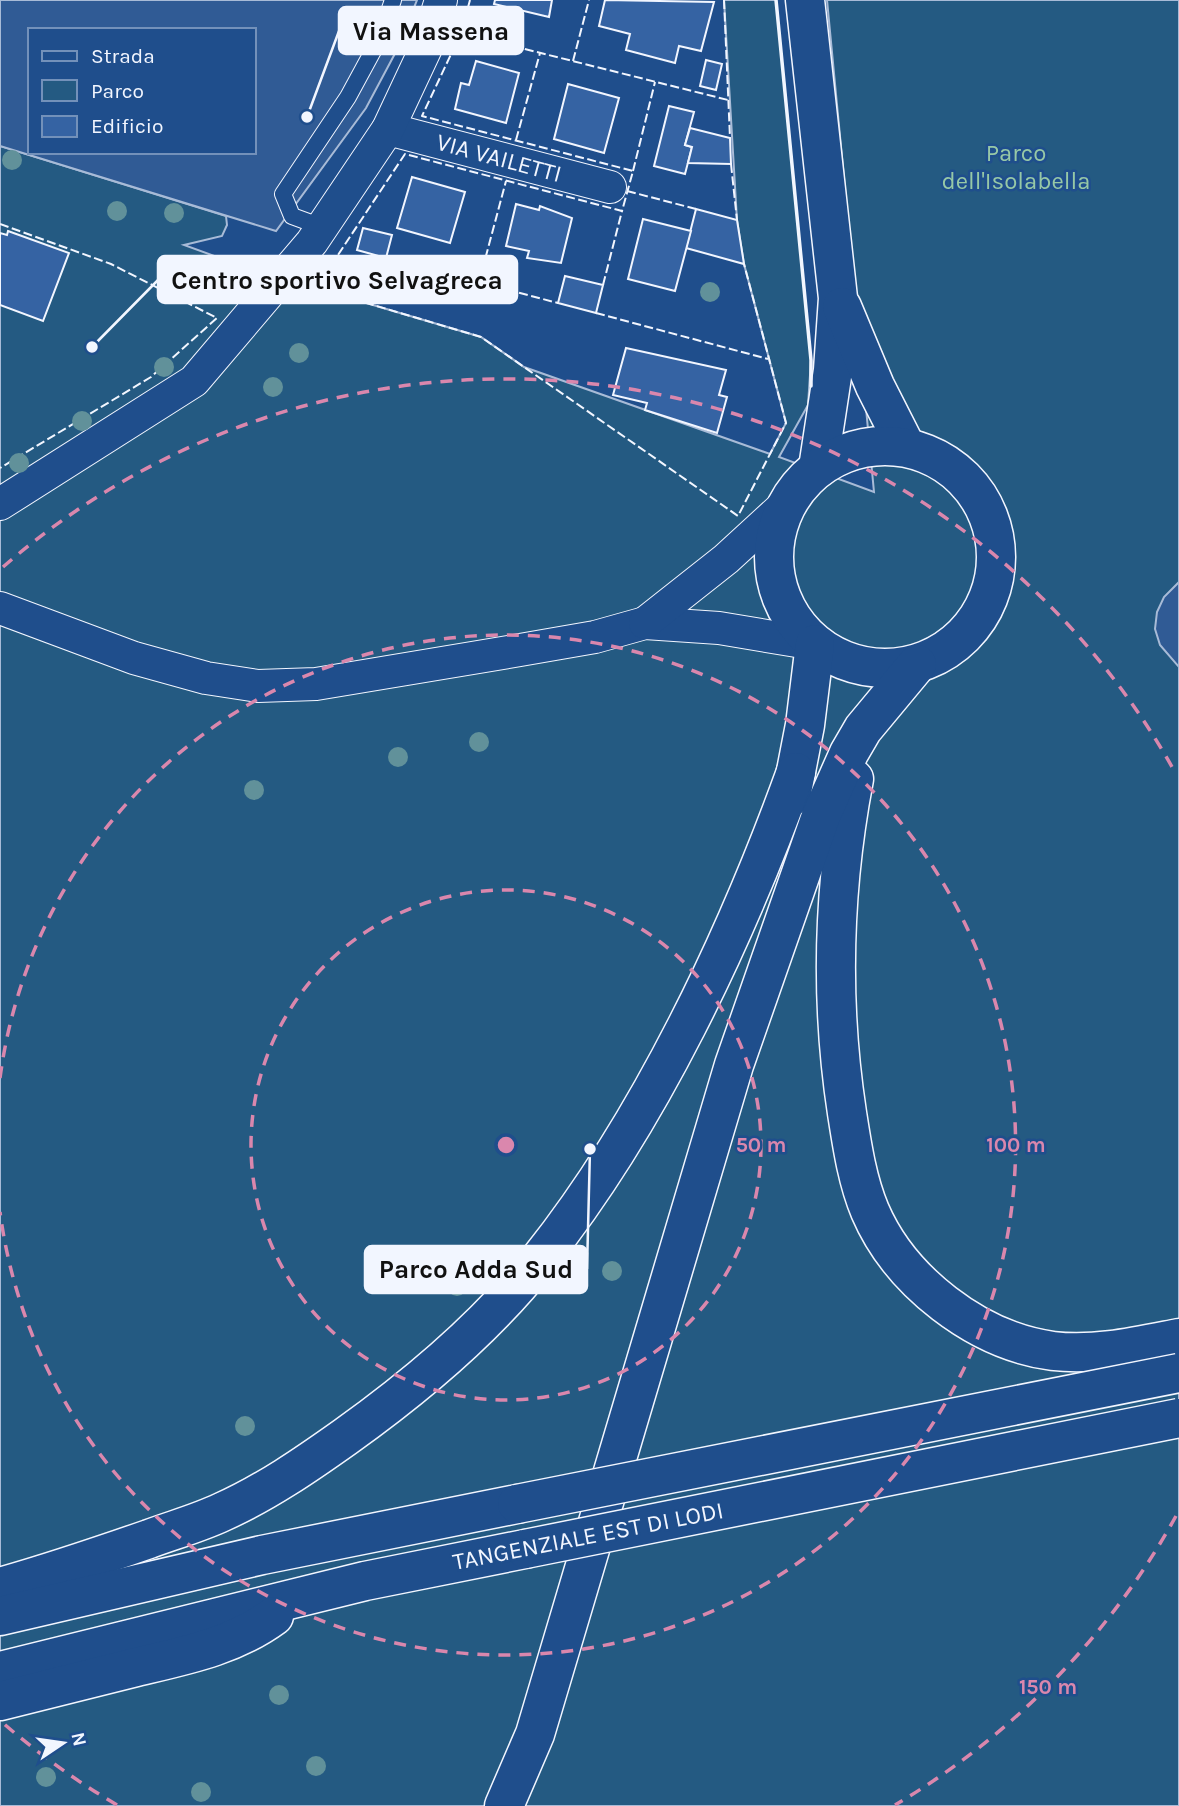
<svg xmlns="http://www.w3.org/2000/svg" width="1179" height="1806" font-family="Karla,sans-serif">
<rect width="100%" height="100%" fill="#1f4e8c"/>
<!-- green -->
<polygon fill="#245a82" stroke="#a8bbd7" stroke-width="2" points="724,0 776,0 811,360 808,405 779,457 874,492 827,0 1179,0 1179,1806 0,1806 0,146 226,216 227,225 222,236 184,245 300,287 302,284 481,337 524,367 770,454 786,423 744,264 737,220"/>
<!-- parking -->
<g fill="#305b95" stroke="#a8bbd7" stroke-width="2" fill-rule="evenodd">
<path d="M 0,0 L 417,0 L 399,46 L 366,108 L 276,231 L 0,146 ZM 30,30 L 254,30 L 254,152 L 30,152 Z"/>
<polygon points="1179,582 1179,667 1160,645 1155,629 1157,612 1164,597"/>
</g>
<!-- building -->
<g fill="#3563a3" stroke="#f2f6ff" stroke-width="2">
<polygon points="495,0 552,0 549,17 494,4"/>
<polygon points="605,0 714,2 701,51 679,46 675,63 626,50 630,34 599,26"/>
<polygon points="706,60 722,64 716,90 700,86"/>
<polygon points="476,61 519,73 506,123 455,109 461,83 469,85"/>
<polygon points="568,84 619,98 604,153 554,139"/>
<polygon points="669,106 694,112 685,145 692,147 685,174 654,166"/>
<polygon points="690,128 730,138 731,164 688,163 692,147 685,145"/>
<polygon points="412,177 465,192 450,243 397,228"/>
<polygon points="516,204 539,210 540,206 572,218 561,263 527,258 529,251 506,246"/>
<polygon points="696,209 737,220 744,264 686,248"/>
<polygon points="643,219 691,231 675,291 628,279"/>
<polygon points="363,228 392,235 386,258 357,250"/>
<polygon points="8,231 69,253 43,321 0,305 0,233 7,235"/>
<polygon points="565,276 603,285 596,313 558,303"/>
<polygon points="626,348 726,370 719,395 727,397 717,433 645,410 647,403 613,395"/>
</g>
<g fill="none" stroke-linecap="round" stroke-linejoin="round">
<!-- lane casing -->
<g stroke="#f2f6ff" stroke-width="18">
<polyline id="lane" points="322,227 292,216 283,194 348,97 380,38 393,0"/>
</g>
<!-- street casing -->
<g stroke="#f2f6ff" stroke-width="34">
<g id="street">
<polyline points="388,129 610,187"/>
<polyline points="0,504 194,381 312,242 388,129 426,48 441,0"/>
<polyline points="0,608 134,658 206,678 258,686 316,684 520,650 595,637 645,623 719,628 815,644"/>
<polyline points="645,623 726,559 786,504"/>
</g>
</g>
<!-- secondary casing -->
<g stroke="#f2f6ff" stroke-width="41">
<g id="secondary">
<polyline points="805,0 838,298 833,370 818,468"/>
<polyline points="842,307 875,386 906,447"/>
<circle cx="885" cy="557" r="111"/>
</g>
</g>
<!-- highway casing -->
<g stroke="#f2f6ff" stroke-width="41">
<g id="highway">
<path d="M 854,779 C 833,889 830,1002 847,1113 C 852,1145 857,1180 870,1211 C 900,1281 977,1341 1053,1351 C 1095,1356 1138,1346 1179,1338"/>
<polyline points="791,797 805,725 815,644"/>
<path d="M 0,1587 C 50,1573 100,1556 149,1539 C 173,1530 199,1523 222,1512 C 265,1493 307,1464 345,1437 C 415,1387 486,1328 540,1259 C 650,1121 736,938 796,772"/>
<polyline points="0,1616 262,1555 517,1504"/>
<polyline points="0,1671 365,1581 525,1549"/>
<path d="M 0,1701 C 44,1690 88,1679 132,1668 C 182,1656 232,1647 274,1616"/>
<polyline points="504,1806 535,1734 734,1065 821,816 849,753 863,729 917,664"/>
</g>
</g>
<!-- lane -->
<use href="#lane" stroke="#1f4e8c" stroke-width="16"/>
<!-- street -->
<use href="#street" stroke="#1f4e8c" stroke-width="32"/>
<!-- secondary -->
<use href="#secondary" stroke="#1f4e8c" stroke-width="38"/>
<!-- highway -->
<use href="#highway" stroke="#1f4e8c" stroke-width="38"/>
<!-- highway-bridge casing -->
<g stroke="#f2f6ff" stroke-width="41" stroke-linecap="butt">
<g id="highway-bridge">
<polyline points="517,1504 1179,1373"/>
<polyline points="525,1549 1179,1418"/>
</g>
</g>
<!-- highway-bridge -->
<use href="#highway-bridge" stroke="#1f4e8c" stroke-width="38"/>
<!-- fence -->
<g stroke="#f2f6ff" stroke-width="2" stroke-dasharray="9 3.5" stroke-linecap="butt">
<polyline points="470,0 461,33 728,100"/>
<polyline points="724,0 730,138"/>
<polyline points="461,33 422,116 633,171 622,211 405,154 316,288 481,337 738,516 786,423 744,264"/>
<polyline points="573,61 589,0"/>
<polyline points="516,140 540,53"/>
<polyline points="731,164 737,220"/>
<polyline points="633,171 655,82"/>
<polyline points="627,191 696,209"/>
<polyline points="0,224 111,264 217,318 151,377 0,468"/>
<polyline points="386,258 558,303"/>
<polyline points="479,282 506,181"/>
<polyline points="603,285 622,211"/>
<polyline points="596,313 768,359"/>
</g>
<!-- wall -->
<polyline stroke="#f2f6ff" stroke-width="3.5" points="776,0 811,360 811,386"/>
</g>
<!-- trees -->
<g fill="#61919a">
<circle cx="488" cy="17" r="10"/>
<circle cx="12" cy="160" r="10"/>
<circle cx="117" cy="211" r="10"/>
<circle cx="174" cy="213" r="10"/>
<circle cx="710" cy="292" r="10"/>
<circle cx="299" cy="353" r="10"/>
<circle cx="164" cy="367" r="10"/>
<circle cx="273" cy="387" r="10"/>
<circle cx="82" cy="421" r="10"/>
<circle cx="19" cy="463" r="10"/>
<circle cx="479" cy="742" r="10"/>
<circle cx="398" cy="757" r="10"/>
<circle cx="254" cy="790" r="10"/>
<circle cx="612" cy="1271" r="10"/>
<circle cx="457" cy="1286" r="10"/>
<circle cx="245" cy="1426" r="10"/>
<circle cx="279" cy="1695" r="10"/>
<circle cx="316" cy="1766" r="10"/>
<circle cx="46" cy="1777" r="10"/>
<circle cx="201" cy="1792" r="10"/>
</g>
<!-- distance rings -->
<g fill="none" stroke="#da87ad" stroke-width="3.5" stroke-dasharray="12 9">
<circle cx="506" cy="1145" r="255"/>
<path d="M0 1078A510 510 0 1 1 0 1212"/>
<path d="M1176 1516A766 766 0 0 1 895 1805M117 1805A766 766 0 0 1 3 1723M3 567A766 766 0 0 1 1176 774"/>
</g>
<g text-anchor="middle" stroke-width="5" stroke-linejoin="round" paint-order="stroke">
<!-- park labels -->
<g font-size="24" fill="#97c8a6" stroke="#1f4e8c">
<text x="1016" y="161">Parco<tspan x="1016" dy="28">dell'Isolabella</tspan></text>
</g>
<!-- street labels -->
<g font-size="24" fill="#f2f6ff" stroke="#1f4e8c">
<text transform="translate(499 158) rotate(15)" y="8">VIA VAILETTI</text>
<text transform="translate(588 1536) rotate(-11)" y="8">TANGENZIALE EST DI LODI</text>
</g>
</g>
<circle cx="506" cy="1145" r="10" fill="#da87ad" stroke="#1f4e8c" stroke-width="3.5"/>
<g font-size="21" text-anchor="middle" font-weight="bold" fill="#da87ad" stroke="#1f4e8c" stroke-width="5" stroke-linejoin="round" paint-order="stroke">
<text x="761" y="1152">50 m</text>
<text x="1016" y="1152">100 m</text>
<text x="1048" y="1694">150 m</text>
</g>
<!-- callouts -->
<path fill="none" stroke="#f2f6ff" stroke-width="2.5" d="M307 117L339 31M92 347L158 280M590 1149L587 1269"/>
<g fill="#f2f6ff" stroke="#1f4e8c" stroke-width="2.5">
<circle cx="307" cy="117" r="7"/>
<circle cx="92" cy="347" r="7"/>
<circle cx="590" cy="1149" r="7"/>
</g>
<g fill="#f2f6ff" stroke="#f2f6ff" stroke-width="2.5">
<rect x="339" y="7" width="184" height="47" rx="7"/>
<rect x="158" y="256" width="359" height="47" rx="7"/>
<rect x="365" y="1246" width="222" height="47" rx="7"/>
</g>
<g font-size="26" text-anchor="middle" font-weight="bold" fill="#111">
<text x="431" y="40">Via Massena</text>
<text x="337" y="289">Centro sportivo Selvagreca</text>
<text x="476" y="1278">Parco Adda Sud</text>
</g>
<!-- legend -->
<rect x="28" y="28" width="228" height="126" fill="#1f4e8c" stroke="#7391ba" stroke-width="2"/>
<rect x="42" y="51" width="35" height="10" fill="#1f4e8c" stroke="#7391ba" stroke-width="2"/>
<text x="91" y="63" font-size="21" fill="#f2f6ff">Strada</text>
<rect x="42" y="80" width="35" height="21" fill="#245a82" stroke="#7391ba" stroke-width="2"/>
<text x="91" y="98" font-size="21" fill="#f2f6ff">Parco</text>
<rect x="42" y="116" width="35" height="21" fill="#3563a3" stroke="#7391ba" stroke-width="2"/>
<text x="91" y="133" font-size="21" fill="#f2f6ff">Edificio</text>
<!-- north arrow -->
<g transform="translate(63 1743) rotate(77)" stroke="#1f4e8c" stroke-width="5" paint-order="stroke">
<path d="M0-5L12 26L0 18L-12 26Z" fill="#f2f6ff"/>
<text y="-10" font-size="19" font-weight="bold" text-anchor="middle" fill="#f2f6ff">N</text>
</g>
</svg>
